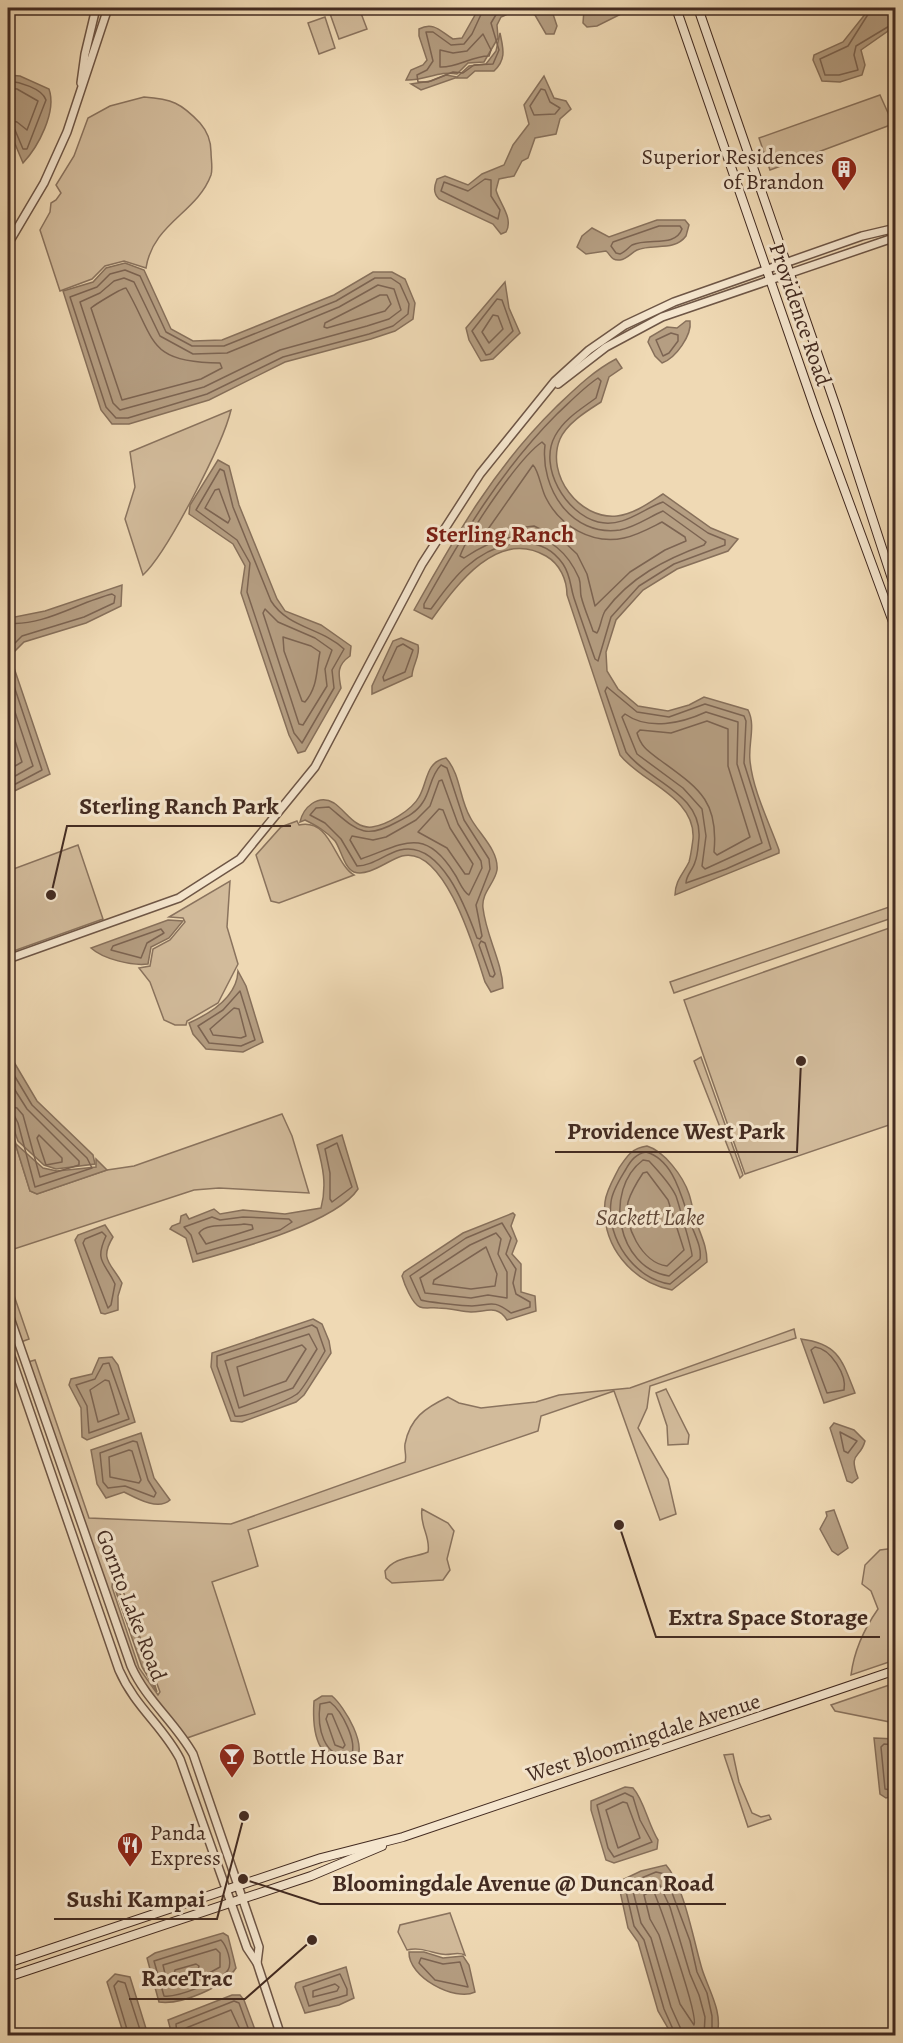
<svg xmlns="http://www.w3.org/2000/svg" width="903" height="2043" font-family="Alegreya,serif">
<rect width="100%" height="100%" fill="#efd9b4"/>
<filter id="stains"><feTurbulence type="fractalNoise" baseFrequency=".00333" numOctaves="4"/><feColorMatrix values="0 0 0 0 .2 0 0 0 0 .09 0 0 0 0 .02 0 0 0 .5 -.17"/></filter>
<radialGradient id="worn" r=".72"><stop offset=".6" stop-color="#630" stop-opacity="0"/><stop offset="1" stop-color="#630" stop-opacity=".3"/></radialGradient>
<!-- green -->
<g fill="#d2bb9b" stroke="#8a735e" stroke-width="1.5" fill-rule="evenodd">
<polygon points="328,8 359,8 367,29 339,39"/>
<polygon points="325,17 335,48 319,54 308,23"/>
<polygon points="880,95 893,124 770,170 759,138"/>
<path d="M 144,97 C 172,99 181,103 200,123 C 207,131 211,142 211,152 C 211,159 213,169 211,175 C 197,213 153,223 146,268 L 124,261 L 105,266 L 92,279 L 60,291 L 40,230 L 50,212 L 51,203 L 56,200 L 61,193 L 56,185 L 74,156 L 88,118 L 110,106 Z"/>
<path d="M 231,410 C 223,444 167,553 143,575 L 125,519 L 135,487 L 130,452 Z"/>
<path d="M 297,821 L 299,825 C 331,818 334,863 354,875 L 279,903 L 271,901 L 256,855 L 281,827 Z"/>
<polygon points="78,845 103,919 8,953 8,871"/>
<polygon points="230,881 227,927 238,964 218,1003 187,1021 186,1025 175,1025 164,1020 150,982 139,968 150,966 153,949 170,940 185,922 183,918 169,917"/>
<polygon points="895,905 895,917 674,993 670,982"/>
<polygon points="895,926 895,1123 745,1174 684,1000"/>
<polygon points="701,1057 743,1175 740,1178 694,1061"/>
<polygon points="282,1114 292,1136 309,1193 219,1188 194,1190 8,1251 8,1120 30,1191 37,1194 107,1170 134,1166"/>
<polygon points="8,1278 29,1339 21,1342 8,1303"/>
<path d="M 794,1329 L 796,1338 L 650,1386 L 647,1408 L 638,1428 L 668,1479 L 676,1514 L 660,1520 L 614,1391 L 541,1416 L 538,1431 L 248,1530 L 258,1566 L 212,1582 L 255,1714 L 187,1738 L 149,1693 L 134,1665 L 28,1362 L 35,1360 L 89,1518 L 231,1524 L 405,1462 C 407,1456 404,1450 405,1444 C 410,1418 425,1408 448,1397 L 459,1403 L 481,1408 L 536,1402 L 559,1395 L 630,1388 ZM 113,1577 L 119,1580 L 160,1692 L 158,1695 L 139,1668 L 112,1587 Z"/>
<polygon points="666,1389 689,1435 688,1444 668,1445 667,1426 656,1393"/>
<path d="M 422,1509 L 448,1523 L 454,1531 L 447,1559 L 450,1570 L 443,1580 L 392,1583 L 386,1578 L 385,1571 C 396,1556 411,1559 428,1552 C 431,1537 419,1525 422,1509 Z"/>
<path d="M 895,1548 L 895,1660 L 851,1675 C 854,1651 864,1629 878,1609 L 871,1591 L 862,1584 L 865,1565 L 880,1550 Z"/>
<polygon points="895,1683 895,1723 835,1711 831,1705"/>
<polygon points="733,1754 739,1782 752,1813 761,1817 769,1815 771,1819 748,1827 724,1755"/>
<path d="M 450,1913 L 465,1955 C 457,1951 450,1956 441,1954 C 430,1952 420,1947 407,1950 L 398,1932 L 400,1925 Z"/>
</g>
<!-- water -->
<g fill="#b59e82" stroke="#87705b" stroke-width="1.5">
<path d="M 479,8 L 518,8 L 510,9 L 506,15 L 501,17 L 497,25 L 498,38 L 484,62 L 468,63 L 457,74 C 440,70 424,81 406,80 L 411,70 L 423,65 L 427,60 L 419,36 L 419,29 C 434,21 441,32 453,39 L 462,38 Z"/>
<polygon points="522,8 551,8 557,26 554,34 546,34 535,15"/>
<polygon points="588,8 633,8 597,26 587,27 583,23 584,10"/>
<polygon points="870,8 895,8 895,26 861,50 865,65 862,75 840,82 822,81 813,60 814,55 843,42"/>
<path d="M 500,33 C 503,48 507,59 494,71 L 475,71 L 467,78 L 455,78 L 421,90 L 411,84 L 431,81 L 446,75 L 457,77 L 469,66 L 486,64 L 496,51 Z"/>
<path d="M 8,75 L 20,76 L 49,89 C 57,112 38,147 23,163 L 8,127 Z"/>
<path d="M 544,76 L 554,98 L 566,101 L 571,109 L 560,119 L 556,134 L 535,138 L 528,158 L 522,161 L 514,176 L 499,179 L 496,190 C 499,203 514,218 506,232 L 501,234 L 493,224 L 439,199 C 433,193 434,187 437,179 L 445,176 L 468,185 L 482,174 L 504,165 L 513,145 L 529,124 L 524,105 Z"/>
<path d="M 657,220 L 685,220 L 689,225 L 686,236 C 674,252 653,243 637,250 C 631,253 627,259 620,260 C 611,261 611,255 606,251 L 586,254 L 577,247 L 582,236 L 592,228 L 609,237 Z"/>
<polygon points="125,263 144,270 171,329 193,341 222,340 334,295 373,272 392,272 405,279 415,303 413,319 395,331 371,339 285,362 209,400 129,424 112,424 101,410 63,291 93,282 106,268"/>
<polygon points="505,282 509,308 520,333 493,359 481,361 469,340 466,328"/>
<path d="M 686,321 L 690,321 C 692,335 676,358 662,363 L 655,356 L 648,342 L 650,337 L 667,327 L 677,328 Z"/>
<path d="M 616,359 L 622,368 L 609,377 L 601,402 C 587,411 567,423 560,439 C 545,475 580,520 617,516 C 634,514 649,503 663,494 L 711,528 L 738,539 L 728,551 L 677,569 L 643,590 L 616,620 L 606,652 L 607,671 L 618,689 L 638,706 L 668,711 L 689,705 L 704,697 L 748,710 C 756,725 748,744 750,761 C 753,791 769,822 779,850 L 779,853 L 675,895 C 675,881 683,874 689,862 C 691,855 692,846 693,839 C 696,797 642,783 620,755 L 567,595 C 567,580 560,564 546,556 C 498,528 457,584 432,619 L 414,610 C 456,535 494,468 556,407 C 575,389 593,371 616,359 Z"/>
<path d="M 218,460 L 229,466 L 239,505 L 277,599 L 285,611 L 321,625 L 351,646 L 350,656 C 337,665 338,673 341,688 L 305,751 L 298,753 L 289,735 L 241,593 L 245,566 L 233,544 L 189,514 L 190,505 Z"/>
<polygon points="122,585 121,606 86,623 24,642 10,656 50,774 8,794 8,615 10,618 45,611"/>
<path d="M 401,638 L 418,645 C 421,655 412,666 412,676 L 372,694 L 372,686 L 393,641 Z"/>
<path d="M 446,758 C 461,775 459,798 470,817 C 478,833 499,850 497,870 C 495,883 481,893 483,908 C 486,936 502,961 503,988 L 491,992 L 485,982 C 475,951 445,845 402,856 C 388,860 369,877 354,872 C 344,868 341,849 335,841 C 326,831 317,826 305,820 L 300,822 C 303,808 318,793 334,803 C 346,811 355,829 372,827 C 387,825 412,810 419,797 C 428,782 425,762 446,758 Z"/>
<path d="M 168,920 L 183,921 L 169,938 L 151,947 L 148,964 C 132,966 103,959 91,948 Z"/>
<path d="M 238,971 L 246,986 L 263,1042 L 243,1052 L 206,1049 L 193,1034 L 189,1023 C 209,1014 237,997 238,971 Z"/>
<polygon points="8,1052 37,1101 93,1155 95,1164 56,1169 44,1165 18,1141 8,1113"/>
<polygon points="11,1130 16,1144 43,1168 57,1171 96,1167 96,1159 107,1170 37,1194 30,1191"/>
<path d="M 342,1135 L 358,1189 C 336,1223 232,1251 193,1262 L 186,1238 L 170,1229 L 172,1226 L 180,1223 L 181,1216 L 186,1214 L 189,1219 L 214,1209 L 220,1214 L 243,1210 L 285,1214 L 321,1208 C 327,1185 323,1167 317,1145 Z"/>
<path d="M 647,1146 C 664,1151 683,1176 689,1194 C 692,1203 693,1212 696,1221 C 701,1236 707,1246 707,1262 L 672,1290 C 632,1282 601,1246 605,1202 C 606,1191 614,1178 619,1168 C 627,1156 632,1148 647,1146 Z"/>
<path d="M 513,1213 L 515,1215 L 511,1226 L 517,1241 L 512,1254 L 521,1264 L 521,1292 L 535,1296 L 536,1311 L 507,1320 C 497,1304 486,1312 471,1312 C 460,1311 449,1308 438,1308 C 433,1307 425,1309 420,1307 C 412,1304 404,1283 402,1276 L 404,1272 L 463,1233 Z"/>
<path d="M 105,1225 L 113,1237 C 99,1260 111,1263 122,1283 L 118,1296 L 118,1310 L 105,1314 L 101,1313 L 75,1240 L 78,1235 Z"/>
<polygon points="313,1319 322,1324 329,1341 331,1353 304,1395 296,1402 242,1422 231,1421 211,1367 212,1353"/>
<path d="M 801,1339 C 839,1344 842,1360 855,1393 L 824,1403 Z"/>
<polygon points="112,1357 118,1365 135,1422 87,1440 82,1437 81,1408 69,1385 71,1379 92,1374 99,1358"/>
<path d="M 834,1423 L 854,1430 L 865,1441 C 860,1460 848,1451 858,1478 L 852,1483 L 847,1481 L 830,1428 Z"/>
<path d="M 141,1433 L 154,1478 L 170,1500 C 158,1511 136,1498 124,1492 L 106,1498 L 97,1484 L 91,1450 Z"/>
<polygon points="834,1510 848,1548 838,1555 832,1551 820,1529 827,1516 826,1512"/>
<polygon points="114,1579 145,1653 157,1692 142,1667 114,1586"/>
<path d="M 322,1696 L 332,1696 C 344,1706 370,1748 354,1762 C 316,1765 312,1731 314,1701 Z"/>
<polygon points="874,1738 895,1739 896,1795 886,1798 880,1794"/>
<path d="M 625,1787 L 633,1788 C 644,1800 648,1824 658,1840 L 657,1849 L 614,1863 L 606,1860 L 591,1810 L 591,1801 Z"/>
<path d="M 666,1865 C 684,1885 694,1943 702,1969 C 709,1991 723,2012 717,2035 L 672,2035 L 658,2011 L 638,1942 L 628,1928 L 618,1882 L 641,1871 Z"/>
<path d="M 223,1933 L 228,1936 L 236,1968 C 224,1987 182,2005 159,2002 L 147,1958 L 155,1953 Z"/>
<path d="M 409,1952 L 424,1952 L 443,1958 L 463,1956 L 469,1965 L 475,1992 C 455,2002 408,1977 409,1952 Z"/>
<polygon points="346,1967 354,1998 339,2005 305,2013 295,1987 296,1983"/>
<polygon points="115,1974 130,1977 148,2035 124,2035 107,1982"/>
<polygon points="232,1995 240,1995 244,2000 257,2035 172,2035 168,2020"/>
</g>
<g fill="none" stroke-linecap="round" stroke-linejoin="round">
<!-- shore -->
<g stroke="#7c6452" stroke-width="1.5">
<polyline points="484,8 472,34 464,44 451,45 433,32 426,32 433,61 427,70 417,75 418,82 428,82 453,72 463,73 474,65 493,64 499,50 491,23 497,13 504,8"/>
<polyline points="872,8 848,46 820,59 825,75 839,75 858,70 854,55 856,46 896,22"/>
<path d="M 483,34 L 491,50 L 489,56 C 471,56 457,68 440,67 L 440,50 L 453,53 L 467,51 Z"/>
<path d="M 8,81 C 19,82 42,88 46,100 L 27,149 L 23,149 L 15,130 L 8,128"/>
<polyline points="8,88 17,89 38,101 27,130 17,122 8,120"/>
<polygon points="541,89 545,90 550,102 560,108 555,114 534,115 530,106"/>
<polygon points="485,179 491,180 491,196 500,210 498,219 441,191 444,182 468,191"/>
<path d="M 659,226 L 680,226 L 682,229 C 675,248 648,237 632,245 C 628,248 625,252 620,254 L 616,253 L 611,246 L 613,242 Z"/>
<polygon points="125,270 140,276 166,332 192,346 224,346 336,301 375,278 391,278 400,284 409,304 408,314 393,326 369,334 283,357 207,394 128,418 116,418 106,407 70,297 97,287 110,274"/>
<polygon points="124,278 134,282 160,336 193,354 227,353 339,307 378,285 394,289 401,310 389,319 367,326 280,350 204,387 120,410 113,403 80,302 100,293 114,281"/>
<path d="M 126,288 C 156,340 147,363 220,363 L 222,368 L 201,379 L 122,400 L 91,308 C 96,304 122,288 126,288 Z"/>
<polygon points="380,295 387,295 391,304 385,311 327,328 324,327 325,323"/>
<polygon points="497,299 502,300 513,331 490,354 486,355 472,331"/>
<polygon points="493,315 498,316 503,329 489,343 482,332"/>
<polygon points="671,333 678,335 678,341 669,353 663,356 656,340"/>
<path d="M 598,378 L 601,381 L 596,398 C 581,409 564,419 555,436 C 538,467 566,514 598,522 C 624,528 642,509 663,502 L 708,533 L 725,540 L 725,545 L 674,564 L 639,586 L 611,617 L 598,661 L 595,659 C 588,639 581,619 574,598 C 570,586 571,576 563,564 C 539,529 493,543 466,567 C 452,579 442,594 431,609 L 424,608 L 424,604 C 462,536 501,470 557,414 C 570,402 583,388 598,378 Z"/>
<path d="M 542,442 L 545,445 C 540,488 571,537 620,530 C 636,527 649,517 663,511 L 706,542 L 704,545 C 666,559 630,577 605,611 C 601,618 601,626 597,633 L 593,631 C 589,619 584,608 581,596 C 580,589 581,584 579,578 C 554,522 507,529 464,558 L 460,556 C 470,530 519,458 542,442 Z"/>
<path d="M 533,465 C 539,471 541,489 546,498 C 560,526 592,545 624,538 C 638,535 650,528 662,522 L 685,537 L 686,541 L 665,550 L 630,572 L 595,606 L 587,574 L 577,554 L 561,539 L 534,526 L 486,532 Z"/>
<path d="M 220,469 L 224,471 L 233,507 L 271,601 C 288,628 322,628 344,649 L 332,670 L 334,688 L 302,743 L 294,733 L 247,592 L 250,563 L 237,540 L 196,510 Z"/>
<polygon points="219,489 230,519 228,523 205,508 215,490"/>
<polygon points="265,609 278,622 315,638 332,650 325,669 327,686 303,725 299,724 263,613"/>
<path d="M 8,623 C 42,627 79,602 112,594 L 115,596 L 114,603 L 84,617 L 22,636 L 8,650"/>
<path d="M 283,637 L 311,646 L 320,652 C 316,671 318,687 305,702 L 302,701 L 284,651 Z"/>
<polygon points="403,644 413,650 405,672 384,681 383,677 397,647"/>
<polyline points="8,668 42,770 8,788"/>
<path d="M 607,687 L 637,712 L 669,717 L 705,704 L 744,716 L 746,721 L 744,763 L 771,849 L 726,869 L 686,883 C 686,875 693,870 695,862 C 698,855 698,846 699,838 C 702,793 649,782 626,752 L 605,691 Z"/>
<polyline points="8,691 33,766 8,780"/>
<path d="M 706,712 L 738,722 L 737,764 L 762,843 L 705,869 L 702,866 L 706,836 L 702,809 L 683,788 L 637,754 L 622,717 L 625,714 C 649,731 682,723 706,712 Z"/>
<polyline points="8,719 22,762 8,770"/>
<path d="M 707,721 L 728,729 L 728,766 L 750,837 L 717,855 L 714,852 C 719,800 698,788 660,760 C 648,751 641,747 637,733 L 640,730 L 671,733 Z"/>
<path d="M 441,765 L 447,768 L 464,820 L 489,859 L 490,869 L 476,905 L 482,936 L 480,939 L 477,938 C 466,908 441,840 400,850 C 385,854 372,866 357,866 L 341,839 L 325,823 L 310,815 L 316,808 L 329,807 C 356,829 363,841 397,822 C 407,817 417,812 423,802 C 431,790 430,776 441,765 Z"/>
<path d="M 442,780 L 458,824 L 481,861 L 482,868 L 469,895 C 462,891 459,880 454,873 C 424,825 402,845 361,859 L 350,840 L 352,836 L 373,840 L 386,837 L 416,820 L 430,806 L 439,781 Z"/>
<polygon points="439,809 443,810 450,828 473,864 469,874 465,874 447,848 418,832"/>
<polygon points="161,929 164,933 147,943 141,958 111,950 113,946"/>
<polygon points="481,941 485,943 495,974 493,977 490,976 479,945"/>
<polygon points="240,991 255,1040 241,1046 209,1043 198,1026 223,1010"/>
<polygon points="234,1008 239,1009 246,1036 241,1038 213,1035 210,1029"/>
<polyline points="8,1065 32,1105 87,1158 92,1168 35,1187 18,1123 14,1115 8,1114"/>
<polyline points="8,1079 27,1109 79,1161 79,1165 40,1177 23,1115 17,1108 8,1106"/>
<polygon points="39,1135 62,1158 62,1162 46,1165 37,1138"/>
<polygon points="337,1143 352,1187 332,1202 330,1199 330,1173 325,1149"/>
<path d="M 646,1152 C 675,1160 682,1200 691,1224 C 695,1236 702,1247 700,1259 L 670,1284 C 635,1279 606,1239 611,1202 C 612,1191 620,1179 626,1169 C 631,1160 636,1154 646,1152 Z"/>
<path d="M 643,1160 L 649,1161 C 659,1172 670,1183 676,1196 C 678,1202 693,1253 692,1256 L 669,1276 C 617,1268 603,1190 643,1160 Z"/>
<path d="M 647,1172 L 668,1200 L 684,1250 L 667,1266 C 642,1263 623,1225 628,1202 C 631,1192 637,1182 643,1173 Z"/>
<polygon points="212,1217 220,1220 243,1217 289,1219 292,1222 280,1230 197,1254 191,1235 184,1227"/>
<path d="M 502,1223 L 511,1238 L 506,1254 L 516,1269 L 513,1283 L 516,1294 L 530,1302 L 530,1307 L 511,1313 C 493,1299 491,1305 472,1306 C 464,1306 427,1302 421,1300 L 410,1276 L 466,1238 Z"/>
<path d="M 244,1224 L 252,1225 L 253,1229 L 206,1244 L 199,1233 C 207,1222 230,1227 244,1224 Z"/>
<path d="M 102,1232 L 106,1236 C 94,1262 105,1262 115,1284 L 111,1305 L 108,1308 L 83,1243 L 85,1239 Z"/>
<polygon points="496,1233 501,1239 498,1254 507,1272 507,1298 488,1295 471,1298 425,1293 420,1278 470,1245"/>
<polygon points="486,1247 497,1274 495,1286 471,1289 433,1284 434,1280"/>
<path d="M 312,1325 L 317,1328 L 325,1351 C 321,1358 302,1391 297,1394 C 287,1401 245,1418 235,1416 L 217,1366 L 217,1356 Z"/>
<polygon points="309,1334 317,1349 293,1388 239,1408 225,1361"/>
<polygon points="302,1345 306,1349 286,1381 244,1396 237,1367"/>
<path d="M 815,1347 C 831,1349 847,1375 844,1390 L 827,1393 L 811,1350 Z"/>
<polygon points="109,1363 129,1419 89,1433 87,1406 76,1385 95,1379 103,1364"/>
<polygon points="105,1380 109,1381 119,1414 98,1422 90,1390"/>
<polygon points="840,1432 857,1441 848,1453 844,1451"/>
<polygon points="133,1441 137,1442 148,1480 156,1493 154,1497 125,1486 108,1488 103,1482 100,1453"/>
<polygon points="129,1450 132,1451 141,1480 139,1483 110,1477 109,1457"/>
<path d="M 330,1702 C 342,1711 358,1742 351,1756 C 323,1759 317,1727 320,1704 Z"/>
<polygon points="328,1714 332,1714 345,1745 343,1748 335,1745 326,1719"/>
<polyline points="896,1745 884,1744 881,1747 885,1789 896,1791"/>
<polygon points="625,1793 633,1797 640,1820 652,1842 614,1857 608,1848 597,1805"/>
<polygon points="623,1802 627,1803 640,1838 618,1848 606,1810"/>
<path d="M 651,1891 L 654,1892 C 661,1909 699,2016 694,2025 L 680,2004 L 659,1935 L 650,1919 L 644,1895 Z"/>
<path d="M 221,1940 C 226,1945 233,1962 228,1970 C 221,1981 176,1998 164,1996 L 154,1961 Z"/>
<polygon points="216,1949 220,1953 220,1967 193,1982 168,1987 163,1965"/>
<polygon points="421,1958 443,1964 460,1962 468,1987 435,1980 419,1963"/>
<polygon points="196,1964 199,1966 198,1970 178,1977 174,1975 175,1970"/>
<polygon points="340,1974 347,1989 347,1995 309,2006 303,1987"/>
<polygon points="335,1984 339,1987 337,1991 313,1997 313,1991"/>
<polyline points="129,2036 114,1986 118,1981 125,1983 142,2036"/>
<polyline points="177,2036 176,2024 234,2001 239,2003 251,2036"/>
<polyline points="184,2036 186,2028 231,2010 243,2036"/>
<polyline points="676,2036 664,2009 644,1940 634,1926 625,1887 627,1884 656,1872 665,1874 690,1941 697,1972 707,1993 712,2016 712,2036"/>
<polyline points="684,2036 671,2007 651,1938 641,1923 633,1891 657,1879 670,1907 690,1974 699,1995 705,2017 704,2036"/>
</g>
<!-- tertiary casing -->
<g stroke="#6e5646" stroke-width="10">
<g id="tertiary">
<polyline points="81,83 85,54 96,8"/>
<polyline points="8,244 44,183 67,132 108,8"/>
<polyline points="558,384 606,347 662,317 896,237"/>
<polyline points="8,959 179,898 240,859 315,767 422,564 480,474 555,381 589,350 625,325 674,302 862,236 896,228"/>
<path d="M 8,1312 L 131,1666 C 146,1700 175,1722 193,1754 L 259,1947 L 257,1963"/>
<path d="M 8,1348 L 119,1670 C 135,1707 163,1726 180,1759 L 247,1948 L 257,1963 L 281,2036"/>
</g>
</g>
<!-- secondary casing -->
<g stroke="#432b21" stroke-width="10">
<g id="secondary">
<polyline points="676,8 817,415 896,630"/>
<polyline points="698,8 837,410 896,591"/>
<polyline points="8,1963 321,1858 403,1837 896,1670"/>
<polyline points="8,1977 311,1876 382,1846"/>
</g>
</g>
<!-- tertiary -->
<use href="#tertiary" stroke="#f5e6ce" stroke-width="7"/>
<!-- secondary -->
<use href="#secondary" stroke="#f5e6ce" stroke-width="8"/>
</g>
<!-- icons -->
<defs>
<g id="building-pin" transform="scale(1.35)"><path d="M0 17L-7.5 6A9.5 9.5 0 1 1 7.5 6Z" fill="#8f2418" stroke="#f5e6ce"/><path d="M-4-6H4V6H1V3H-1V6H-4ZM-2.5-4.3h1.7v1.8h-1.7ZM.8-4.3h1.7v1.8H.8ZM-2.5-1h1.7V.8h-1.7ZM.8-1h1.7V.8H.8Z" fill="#fff"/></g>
<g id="bar-pin" transform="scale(1.35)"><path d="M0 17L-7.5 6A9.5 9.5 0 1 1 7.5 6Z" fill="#8f2418" stroke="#f5e6ce"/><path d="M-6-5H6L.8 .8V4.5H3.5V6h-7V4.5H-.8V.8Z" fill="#fff"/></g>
<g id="restaurant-pin" transform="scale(1.35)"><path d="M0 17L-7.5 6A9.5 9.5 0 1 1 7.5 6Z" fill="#8f2418" stroke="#f5e6ce"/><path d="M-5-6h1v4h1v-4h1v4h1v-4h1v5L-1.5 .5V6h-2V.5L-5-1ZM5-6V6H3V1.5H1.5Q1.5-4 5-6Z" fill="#fff"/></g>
</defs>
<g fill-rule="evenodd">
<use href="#building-pin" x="844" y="169"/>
<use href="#bar-pin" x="232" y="1756"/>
<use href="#restaurant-pin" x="130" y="1845"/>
</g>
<g text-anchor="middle" stroke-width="6" stroke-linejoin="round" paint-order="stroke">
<!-- poi labels -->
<g font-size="22" fill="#432b21" stroke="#f5e6ce" text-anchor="start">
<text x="824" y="164" text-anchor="end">Superior Residences<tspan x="824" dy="25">of Brandon</tspan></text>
<text x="252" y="1764">Bottle House Bar</text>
<text x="150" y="1840">Panda<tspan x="150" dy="25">Express</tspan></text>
</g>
<!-- street labels -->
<g font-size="22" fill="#432b21" stroke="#f5e6ce">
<text transform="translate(801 314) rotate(71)" y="8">Providence Road</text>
<text transform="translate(132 1605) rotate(69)" y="8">Gornto Lake Road</text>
<text transform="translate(643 1737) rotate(-18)" y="8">West Bloomingdale Avenue</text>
</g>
<!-- neighbourhood labels -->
<g font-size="24" font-weight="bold" fill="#7a1f14" stroke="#f5e6ce">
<text x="500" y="542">Sterling Ranch</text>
</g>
<!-- water labels -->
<g font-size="24" font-style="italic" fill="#604839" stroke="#f5e6ce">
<text x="650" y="1225">Sackett Lake</text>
</g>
</g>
<!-- callouts -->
<path fill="none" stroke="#432b21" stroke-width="2" d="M51 895L67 826H291M801 1061L797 1152H555M619 1525L656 1637H880M243 1879L320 1904H726M244 1816L217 1919H54M312 1940L245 1999H129"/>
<g fill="#432b21" stroke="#f5e6ce" stroke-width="2">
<circle cx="51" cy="895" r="6"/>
<circle cx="801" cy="1061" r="6"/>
<circle cx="619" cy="1525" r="6"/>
<circle cx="243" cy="1879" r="6"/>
<circle cx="244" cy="1816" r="6"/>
<circle cx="312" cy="1940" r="6"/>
</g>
<g font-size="24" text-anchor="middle" font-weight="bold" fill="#432b21" stroke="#f5e6ce" stroke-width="6" stroke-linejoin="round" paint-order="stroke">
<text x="179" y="814">Sterling Ranch Park</text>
<text x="676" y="1139">Providence West Park</text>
<text x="768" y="1625">Extra Space Storage</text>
<text x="523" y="1891">Bloomingdale Avenue @ Duncan Road</text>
<text x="136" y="1907">Sushi Kampai</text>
<text x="187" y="1986">RaceTrac</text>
</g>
<!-- margin -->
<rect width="903" height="2043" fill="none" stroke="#efd9b4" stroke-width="30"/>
<rect x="9" y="9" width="885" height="2025" fill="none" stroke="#432b21" stroke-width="3"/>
<rect x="15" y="15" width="873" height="2013" fill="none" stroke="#432b21" stroke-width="1.5"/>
<rect width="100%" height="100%" filter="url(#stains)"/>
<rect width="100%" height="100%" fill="url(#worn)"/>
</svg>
